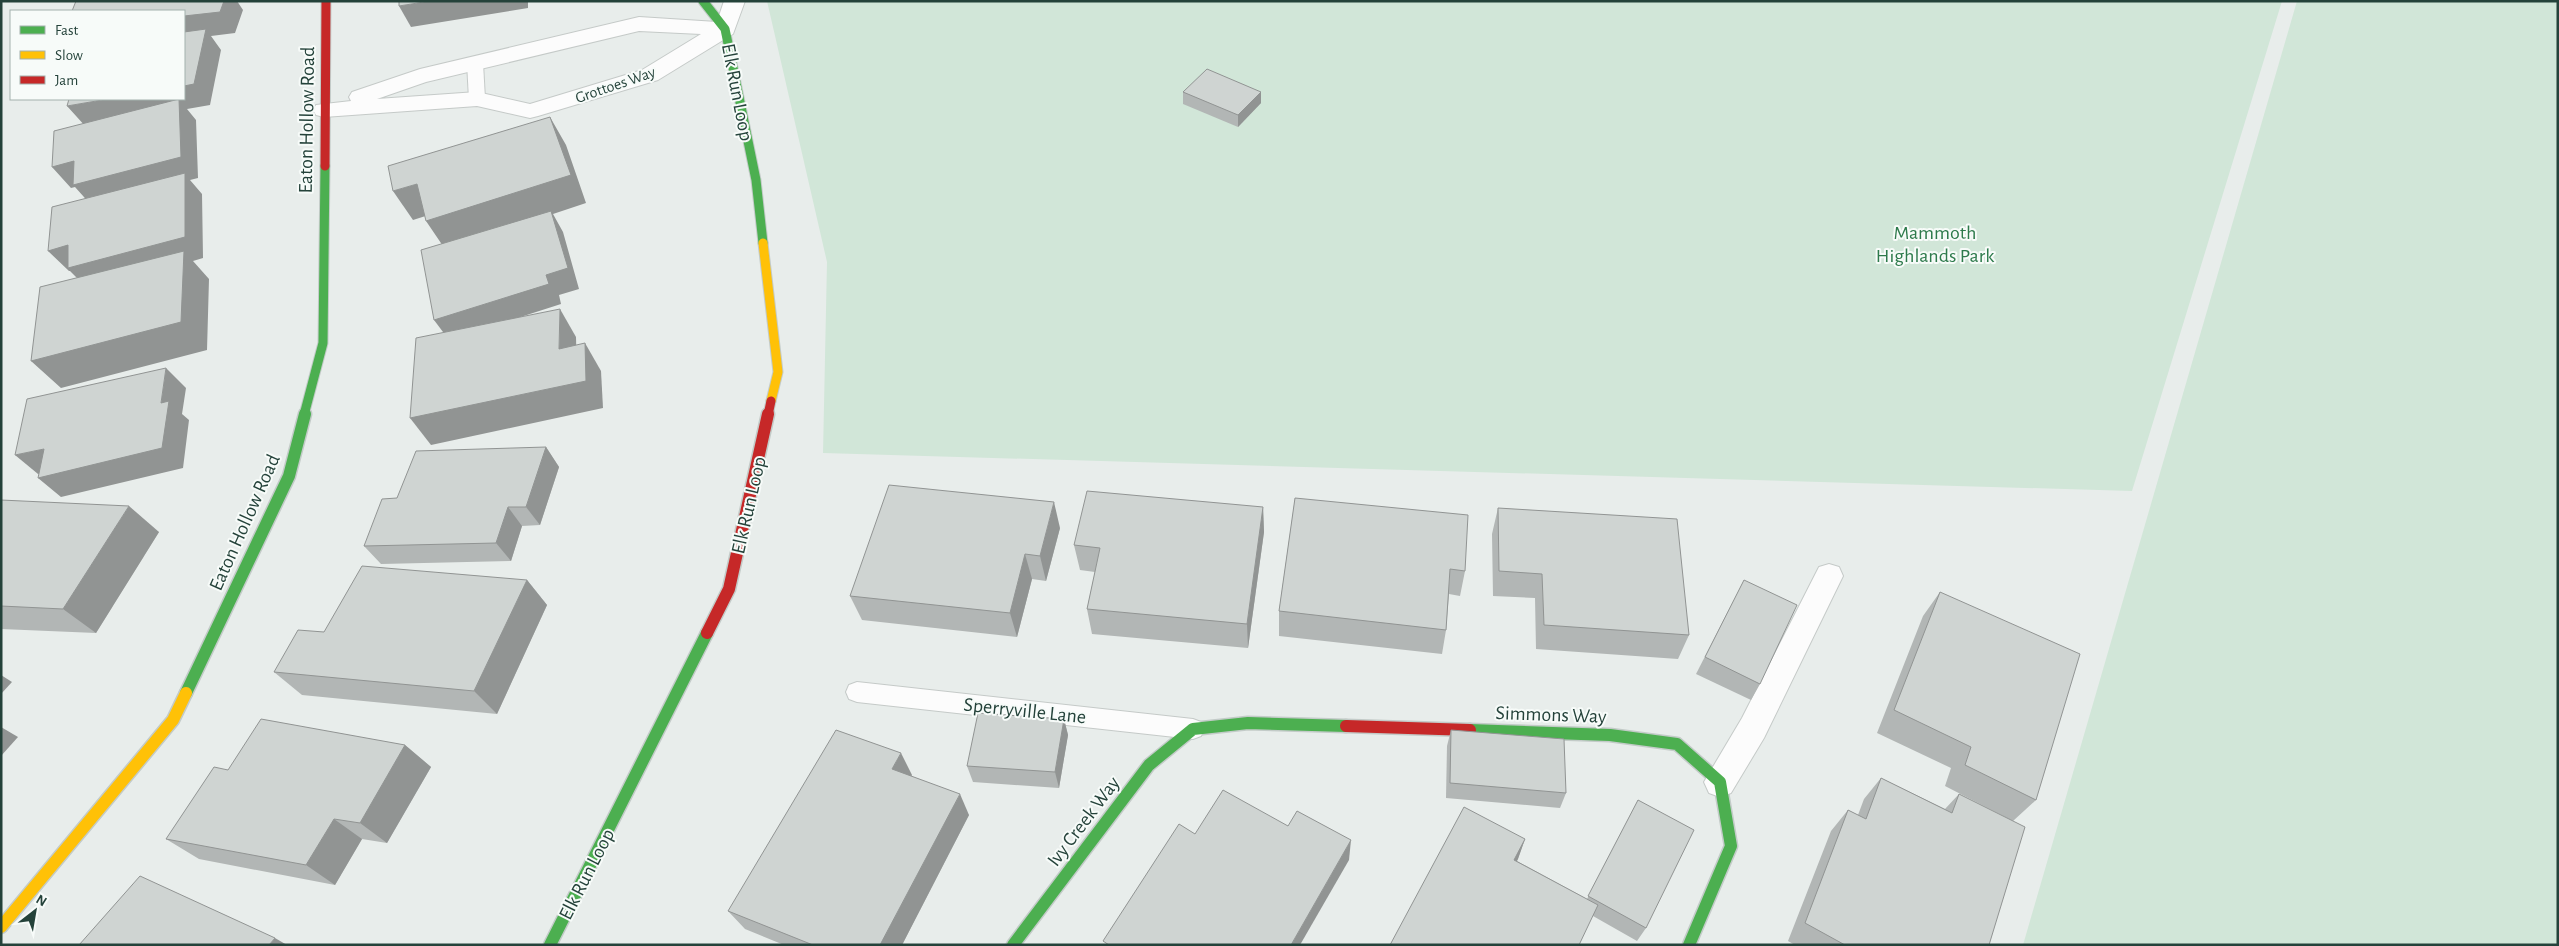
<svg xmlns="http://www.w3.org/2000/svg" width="2559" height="946" font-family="'Alegreya Sans',sans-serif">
<rect width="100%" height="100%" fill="#e8edeb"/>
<!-- green -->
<g fill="#d1e6d8">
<polygon points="767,1 2282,1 2132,491 823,453 827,262"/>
<polygon points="2297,1 2558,1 2558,945 2023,945"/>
</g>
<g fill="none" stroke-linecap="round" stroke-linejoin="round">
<!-- lane casing -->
<g stroke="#c5cac8" stroke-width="2">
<g id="lane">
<polygon points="475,58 483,63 485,99 483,103 471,103 469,99 467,63"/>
<polygon points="857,682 1193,719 1201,722 1204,729 1201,736 1193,739 857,702 849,699 846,692 849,685"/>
</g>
</g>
<!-- street casing -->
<g stroke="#c5cac8" stroke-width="2">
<g id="street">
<path d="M 724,1 L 745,1 L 733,34 L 658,80 L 538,116 L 530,118 L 477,106 L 324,117 L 316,115 L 313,110 L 316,105 L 351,101 L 349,97 L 352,92 L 420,69 L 639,17 L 717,22 ZM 639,31 L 701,34 L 642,70 L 530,104 L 477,92 L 377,99 L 426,82 Z"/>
<polygon points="1829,564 1839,567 1843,576 1764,738 1731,793 1720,797 1709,793 1704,782 1742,718 1819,567"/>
</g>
</g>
<!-- fast-far1 casing -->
<g stroke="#c3cbc8" stroke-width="11">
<g id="fast-far1">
<polyline points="703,1 725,29 756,180 763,243"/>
<polyline points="304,415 323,343 325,166"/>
</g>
</g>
<!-- fast casing -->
<g stroke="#c3cbc8" stroke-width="15">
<g id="fast">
<polyline points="186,693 289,476 305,414"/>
<polyline points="1470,730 1610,735 1677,744 1720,782 1731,846 1689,945"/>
<polyline points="550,945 707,633"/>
<polyline points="1013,945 1149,765 1193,729 1248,723 1346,726"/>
</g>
</g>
<!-- slow-far1 casing -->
<g stroke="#c3cbc8" stroke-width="11">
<polyline id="slow-far1" points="763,243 778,372 771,401"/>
</g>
<!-- slow casing -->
<g stroke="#c3cbc8" stroke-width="15">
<polyline id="slow" points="1,927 173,720 186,693"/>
</g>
<!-- jam-far1 casing -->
<g stroke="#c3cbc8" stroke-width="11">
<g id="jam-far1">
<polyline points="325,166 326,1"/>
<polyline points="768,415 771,401"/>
</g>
</g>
<!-- jam casing -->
<g stroke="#c3cbc8" stroke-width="15">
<g id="jam">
<polyline points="707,633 729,589 768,414"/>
<polyline points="1346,726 1470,730"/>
</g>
</g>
<!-- lane -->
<use href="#lane" fill="#fcfcfc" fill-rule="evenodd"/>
<!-- street -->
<use href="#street" fill="#fcfcfc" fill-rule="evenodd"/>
<!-- fast-far1 -->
<use href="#fast-far1" stroke="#4caf50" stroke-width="9"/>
<!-- fast -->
<use href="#fast" stroke="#4caf50" stroke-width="12"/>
<!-- slow-far1 -->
<use href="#slow-far1" stroke="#ffc107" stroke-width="9"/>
<!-- slow -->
<use href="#slow" stroke="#ffc107" stroke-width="12"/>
<!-- jam-far1 -->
<use href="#jam-far1" stroke="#c62828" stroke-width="9"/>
<!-- jam -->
<use href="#jam" stroke="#c62828" stroke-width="12"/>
</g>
<!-- wall -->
<g fill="#b2b6b5">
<polygon points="1183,92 1261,92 1261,103 1238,127 1183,104"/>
<polygon points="546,447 559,467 540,525 522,526 511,561 381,564 364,546 397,498"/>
<polygon points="1295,498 1465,571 1460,596 1449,594 1446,630 1442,654 1279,636 1279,611"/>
<polygon points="1,500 159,532 96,633 1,629"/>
<polygon points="1263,507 1264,532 1248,648 1092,634 1087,609 1095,572 1080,570 1074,545"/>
<polygon points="1498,508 1689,635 1678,659 1536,649 1535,598 1493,596 1492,534"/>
<polygon points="1060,528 1046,581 1032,579 1017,637 862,620 850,596"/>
<polygon points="527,580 547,605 497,714 302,695 274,672 324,632"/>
<polygon points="1744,580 1760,684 1751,700 1696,674"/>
<polygon points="1940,592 2036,800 2013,821 1945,786 1951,768 1877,733 1923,616"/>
<polygon points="1064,719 1068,735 1059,788 973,782 967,766"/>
<polygon points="1451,730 1566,793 1560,808 1446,798 1447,746"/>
<polygon points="405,745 431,767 387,843 362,839 335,885 199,859 166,839 228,770"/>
<polygon points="912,775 911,776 969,815 902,945 784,945 745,929 728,911"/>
<polygon points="1881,778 1945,809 1959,794 1989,945 1795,945 1788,941 1831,831 1848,810 1858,815 1864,799"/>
<polygon points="1638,800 1646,928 1637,941 1593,916 1390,945 1525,839 1517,861 1587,899"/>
</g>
<!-- shaded-wall -->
<g fill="#919493">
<polygon points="224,1 237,1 243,10 235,33 211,36 221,50 210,105 187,109 196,120 198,178 190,180 202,194 203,258 193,261 209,279 207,350 61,388 31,361 88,289 70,271 69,271 48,251 92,206 75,187 71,188 52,167 86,127 67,106 108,99 184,99 184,16"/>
<polygon points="430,1 528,1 528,8 411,27 399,6"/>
<polygon points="1261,92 1261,103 1238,127 1238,115"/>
<polygon points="550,117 566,145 586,203 553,214 563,232 579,289 559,295 561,304 449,340 434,320 445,249 426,221"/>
<polygon points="417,184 435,213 413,220 393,191"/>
<polygon points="560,309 576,337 577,376 559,349"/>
<polygon points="585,343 601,371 603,408 431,445 410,418"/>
<polygon points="166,368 186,388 182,414 189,420 183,468 61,497 38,478 161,403"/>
<polygon points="546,447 559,467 540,525 526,507"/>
<polygon points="44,449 66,468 38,474 15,455"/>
<polygon points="1054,502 1060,528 1046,581 1040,556"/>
<polygon points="129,506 159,532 96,633 63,609"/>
<polygon points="508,507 522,526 511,561 496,543"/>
<polygon points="1263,507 1264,532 1248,648 1247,624"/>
<polygon points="1025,554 1032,579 1017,637 1010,613"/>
<polygon points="527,580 547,605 497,714 474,691"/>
<polygon points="1,675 12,682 1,694"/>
<polygon points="1064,719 1068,735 1059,788 1055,772"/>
<polygon points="1,727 18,737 1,756"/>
<polygon points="405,745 431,767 387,843 360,823"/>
<polygon points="901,753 912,775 903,791 892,769"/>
<polygon points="960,794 969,815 902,945 880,945"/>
<polygon points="334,819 362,839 335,885 306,865"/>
<polygon points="1525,839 1518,859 1507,879 1514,860"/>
<polygon points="1351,840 1349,860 1300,945 1291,945"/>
<polygon points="275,938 287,945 269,945"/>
</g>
<!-- building -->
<g fill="#cfd4d2" stroke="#919493">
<polygon points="76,1 224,1 220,12 184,16 184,11 72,11"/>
<polygon points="399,1 430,1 399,6"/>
<polygon points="206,29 194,84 184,86 184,32"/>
<polygon points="1207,69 1261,92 1238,115 1183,92"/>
<polygon points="69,99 108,99 67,106"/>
<polygon points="179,99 181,157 73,185 74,161 52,167 54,131"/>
<polygon points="550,117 571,175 426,221 417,184 393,191 388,166"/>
<polygon points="185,173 185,237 68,268 68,245 48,251 52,207"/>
<polygon points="551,211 568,268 546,275 549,284 434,320 421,250"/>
<polygon points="184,251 181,322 31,361 40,287"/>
<polygon points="560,309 559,349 585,343 586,381 410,418 416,338"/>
<polygon points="166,368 161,403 169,401 162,448 38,478 44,449 15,455 27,399"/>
<polygon points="546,447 526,507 508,507 496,543 364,546 382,499 397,498 416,451"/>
<polygon points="889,485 1054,502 1040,556 1025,554 1010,613 850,596"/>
<polygon points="1087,491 1263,507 1247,624 1087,609 1100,548 1074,545"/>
<polygon points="1295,498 1468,515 1465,571 1450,569 1446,630 1279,611"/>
<polygon points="1,500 129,506 63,609 1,606"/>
<polygon points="1498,508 1677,519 1689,635 1544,625 1542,574 1499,571"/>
<polygon points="362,566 527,580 474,691 274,672 298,630 324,632"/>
<polygon points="1744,580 1797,605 1760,684 1705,657"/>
<polygon points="1940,592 2080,654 2036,800 1965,765 1971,747 1894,710"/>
<polygon points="978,713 1064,719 1055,772 967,766"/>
<polygon points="261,719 405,745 360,823 334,819 306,865 166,839 214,767 228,770"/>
<polygon points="836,730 901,753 892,769 960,794 880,945 813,945 728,911"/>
<polygon points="1451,730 1564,739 1566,793 1450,783"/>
<polygon points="1881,778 1952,813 1959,794 2025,827 1989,945 1845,945 1805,923 1848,810 1866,819"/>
<polygon points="1223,790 1288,826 1297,811 1351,840 1291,945 1109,945 1103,941 1179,824 1195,834"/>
<polygon points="1638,800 1694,830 1646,928 1588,896"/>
<polygon points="1464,807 1525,839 1514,860 1598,905 1579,945 1390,945"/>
<polygon points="140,876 275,938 269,945 79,945"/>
</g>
<g text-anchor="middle" stroke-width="4" stroke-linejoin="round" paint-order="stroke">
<!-- far-street labels -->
<g font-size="16" fill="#24423a" stroke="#f7fbf9">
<text transform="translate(615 84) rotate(-19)" y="6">Grottoes Way</text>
</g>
<!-- street labels -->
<g font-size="20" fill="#24423a" stroke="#f7fbf9">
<text transform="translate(738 92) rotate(79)" y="7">Elk Run Loop</text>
<text transform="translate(306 120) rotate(-89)" y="7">Eaton Hollow Road</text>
<text transform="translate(748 505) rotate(-77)" y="7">Elk Run Loop</text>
<text transform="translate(244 522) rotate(-66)" y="7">Eaton Hollow Road</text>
<text transform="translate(1025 710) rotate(6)" y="7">Sperryville Lane</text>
<text transform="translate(1551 714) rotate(2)" y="7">Simmons Way</text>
<text transform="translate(1083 821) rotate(-53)" y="7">Ivy Creek Way</text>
<text transform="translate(586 874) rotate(-63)" y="7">Elk Run Loop</text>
</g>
<!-- park labels -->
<g font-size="20" fill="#2d7a4b" stroke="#f7fbf9">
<text x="1935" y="239">Mammoth<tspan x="1935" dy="23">Highlands Park</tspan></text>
</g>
</g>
<!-- border -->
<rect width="2559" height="946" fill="none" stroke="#24423a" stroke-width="5"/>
<!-- legend -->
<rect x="10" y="10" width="175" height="90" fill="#f7fbf9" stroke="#a3b1ad"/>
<rect x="20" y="26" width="25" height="8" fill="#4caf50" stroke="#a3b1ad"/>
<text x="55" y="35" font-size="15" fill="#24423a">Fast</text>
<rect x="20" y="51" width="25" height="8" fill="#ffc107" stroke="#a3b1ad"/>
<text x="55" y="60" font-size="15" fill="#24423a">Slow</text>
<rect x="20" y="76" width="25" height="8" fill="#c62828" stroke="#a3b1ad"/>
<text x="55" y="85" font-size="15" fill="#24423a">Jam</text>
<!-- north arrow -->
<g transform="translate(35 911) rotate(31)" stroke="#f7fbf9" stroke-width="4" paint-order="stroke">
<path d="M0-4L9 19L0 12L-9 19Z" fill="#24423a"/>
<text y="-8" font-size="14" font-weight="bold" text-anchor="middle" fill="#24423a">N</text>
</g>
</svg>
